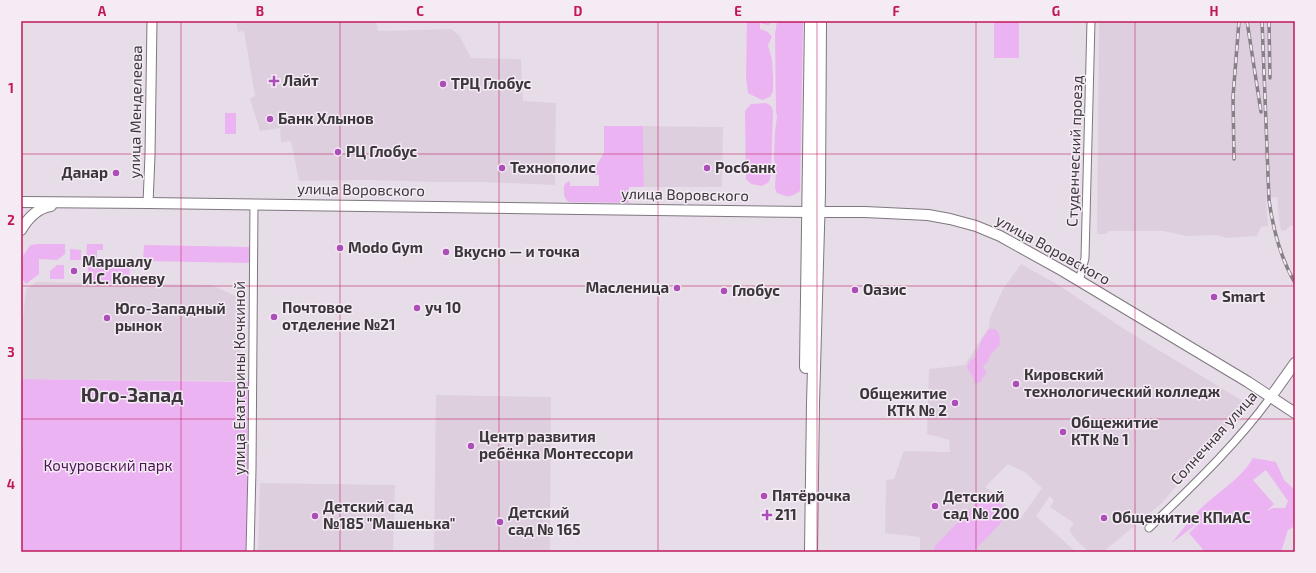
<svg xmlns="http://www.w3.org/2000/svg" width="1316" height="573" font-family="'Exo 2',sans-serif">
<rect width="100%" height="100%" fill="#e7dde8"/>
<!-- built -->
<g fill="#decfdf" fill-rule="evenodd">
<polygon points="236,21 371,21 377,24 378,31 451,29 459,35 471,58 521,59 523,101 556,103 555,185 483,182 435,182 365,180 299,181 291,141 281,142 280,128 260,131 250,99 255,96 244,31 238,32"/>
<polygon points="1099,21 1295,21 1295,228 1291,225 1286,230 1281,231 1279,219 1277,197 1266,198 1268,226 1261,227 1257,236 1227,238 1217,235 1187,236 1163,231 1108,231 1107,234 1097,234"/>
<polygon points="643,126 723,127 722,187 644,187"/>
<path d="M 1021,264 L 1060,286 L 1124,329 L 1246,403 L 1162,503 L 1103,552 L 1089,552 L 1076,540 L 1069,530 L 1074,523 L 1050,507 L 1054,501 L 1050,496 L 1036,516 L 1076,552 L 920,552 L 920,537 L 885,533 L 886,480 L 894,479 L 903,453 L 905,451 L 950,452 L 949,440 L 927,434 L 929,369 L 965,365 L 989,327 L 990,318 L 1003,289 ZM 1008,464 L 1026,473 L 1042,488 L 1020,519 L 1008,509 L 1003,499 L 985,487 Z"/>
<polygon points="36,282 212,285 242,299 240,381 21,379 21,339 26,289"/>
<polygon points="436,395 551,397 550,552 434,552"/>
<polygon points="260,483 395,485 393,552 258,552"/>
</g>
<!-- green -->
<g fill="#ecb3f2" fill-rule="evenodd">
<polygon points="747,21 771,21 769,25 760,23 760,29 768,32 772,37 768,45 772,60 773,77 773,91 770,97 762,100 748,93 746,76"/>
<path d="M 777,21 L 803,21 L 800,191 C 790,198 788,197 777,193 L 775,188 L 776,169 L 774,159 L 775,132 L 777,116 L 776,112 L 775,34 Z"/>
<rect x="994" y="21" width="25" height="37"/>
<polygon points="766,103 771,106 773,111 771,174 769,182 762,186 751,184 746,179 745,111 751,104"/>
<rect x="225" y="113" width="11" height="21"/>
<path d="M 604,126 L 643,126 L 644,187 L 629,187 L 629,203 L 569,202 C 563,198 564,193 564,186 L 566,183 L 570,181 L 570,186 L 599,186 L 599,175 L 595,175 L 596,166 L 604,153 Z"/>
<polygon points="37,244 65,244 65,254 57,260 39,259 39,274 26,284 22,278 23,256 29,247 31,245"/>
<polygon points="87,244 103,244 103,250 97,250 97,261 86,261"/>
<polygon points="144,245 249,247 249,263 143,261"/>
<polygon points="70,249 81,250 81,260 70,260"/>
<polygon points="57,265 64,265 64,279 50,279 50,271"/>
<polygon points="88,266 130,267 129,283 87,282"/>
<path d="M 989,329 L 995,329 L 999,333 L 1000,344 C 998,348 994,350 991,354 C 988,359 990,362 984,365 L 983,368 L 987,372 L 979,383 L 975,383 L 973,377 L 968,370 L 967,367 L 970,361 L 975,357 L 982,339 Z"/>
<polygon points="21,379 248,382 247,552 21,552 21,456 23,451 23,421 21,418"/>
<path d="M 1253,458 L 1276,462 L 1284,480 L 1295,490 L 1295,526 L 1288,530 L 1281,552 L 1220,552 L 1221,550 L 1219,552 L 1205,552 L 1189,533 L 1207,516 L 1172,543 C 1184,528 1194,513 1209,501 C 1224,488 1243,476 1253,458 ZM 1266,470 L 1288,501 L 1285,508 L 1273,508 L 1267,511 L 1274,504 L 1253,480 Z"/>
<path d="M 985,498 C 992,498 997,499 1002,505 C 1004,507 1005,510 1005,514 C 1004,523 980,544 973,552 L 933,552 L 935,546 L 978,501 Z"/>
</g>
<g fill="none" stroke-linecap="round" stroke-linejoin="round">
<!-- minor casing -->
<g stroke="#7f7780" stroke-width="9">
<g id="minor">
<polyline points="1079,281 1085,258 1091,21"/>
<path d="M 1149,528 C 1191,487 1235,446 1270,398"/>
<polyline points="250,552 252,469 254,204"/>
</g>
</g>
<!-- tertiary casing -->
<g stroke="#7f7780" stroke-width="11">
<polyline id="tertiary" points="148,203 150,155 152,21"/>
</g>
<!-- secondary casing -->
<g stroke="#7f7780" stroke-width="12">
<g id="secondary">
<polyline points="21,202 148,203 807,212"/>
<polyline points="818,212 865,212 928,215 950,219 976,226 1000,236 1063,271 1248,382 1295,413"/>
<path d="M 21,230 C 28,218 37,208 51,206"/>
<polyline points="1270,398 1295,363"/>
</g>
</g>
<!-- trunk casing -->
<g stroke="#7f7780" stroke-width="14">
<g id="trunk">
<polyline points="806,367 811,21"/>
<polyline points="811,552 813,403 819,193 820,21"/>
</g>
</g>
<!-- minor -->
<use href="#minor" stroke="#fff" stroke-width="7"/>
<!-- tertiary -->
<use href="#tertiary" stroke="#fff" stroke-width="9"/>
<!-- secondary -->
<use href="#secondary" stroke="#fff" stroke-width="10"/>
<!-- trunk -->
<use href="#trunk" stroke="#fff" stroke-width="12"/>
<!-- rail casing -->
<g stroke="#878087" stroke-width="3.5">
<g id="rail">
<polyline points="1247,21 1261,112"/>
<path d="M 1262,21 L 1269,200 C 1273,229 1280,257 1295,283"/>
<polyline points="1269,21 1270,78"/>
<polyline points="1234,159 1233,97 1239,21"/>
</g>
</g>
<!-- rail -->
<use href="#rail" stroke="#f4ebf5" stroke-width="2" stroke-dasharray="6" stroke-linecap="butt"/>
</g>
<!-- grid -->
<path fill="none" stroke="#c2185b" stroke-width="1" stroke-opacity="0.55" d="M 181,21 L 181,552M 340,21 L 340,552M 499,21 L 499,552M 658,21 L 658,552M 817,21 L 817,552M 976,21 L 976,552M 1135,21 L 1135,552M 21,154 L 1295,154M 21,286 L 1295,286M 21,419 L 1295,419"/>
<!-- markers -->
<g fill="#ac4eb8" stroke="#f4ebf5" stroke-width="1.5">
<path d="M272 75h4v4h4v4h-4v4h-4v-4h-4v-4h4z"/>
<circle cx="443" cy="84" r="4"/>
<circle cx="270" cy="119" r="4"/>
<circle cx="338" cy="152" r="4"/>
<circle cx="502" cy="168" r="4"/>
<circle cx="707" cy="168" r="4"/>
<circle cx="116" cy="173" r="4"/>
<circle cx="340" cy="248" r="4"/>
<circle cx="446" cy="252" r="4"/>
<circle cx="74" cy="271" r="4"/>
<circle cx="677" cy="288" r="4"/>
<circle cx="855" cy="290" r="4"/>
<circle cx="724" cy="291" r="4"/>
<circle cx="1214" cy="297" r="4"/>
<circle cx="417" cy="308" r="4"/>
<circle cx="274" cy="317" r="4"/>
<circle cx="107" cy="318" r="4"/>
<circle cx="1016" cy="384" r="4"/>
<circle cx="955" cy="403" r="4"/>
<circle cx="1063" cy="432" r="4"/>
<circle cx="471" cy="446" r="4"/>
<circle cx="764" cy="496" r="4"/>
<circle cx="935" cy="506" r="4"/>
<path d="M765 509h4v4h4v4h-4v4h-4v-4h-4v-4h4z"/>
<circle cx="315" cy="516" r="4"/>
<circle cx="1104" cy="518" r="4"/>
<circle cx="500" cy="522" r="4"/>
</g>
<g text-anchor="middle" stroke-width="3" stroke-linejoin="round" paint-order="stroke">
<!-- poi labels -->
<g font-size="15" font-weight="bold" fill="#3a363a" stroke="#f4ebf5" text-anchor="start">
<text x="283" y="86">Лайт</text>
<text x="451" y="89">ТРЦ Глобус</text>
<text x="278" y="124">Банк Хлынов</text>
<text x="346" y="157">РЦ Глобус</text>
<text x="510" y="173">Технополис</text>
<text x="715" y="173">Росбанк</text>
<text x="108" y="178" text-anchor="end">Данар</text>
<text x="348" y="253">Modo Gym</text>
<text x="454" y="257">Вкусно — и точка</text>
<text x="82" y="267">Маршалу<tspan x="82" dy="17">И.С. Коневу</tspan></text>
<text x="669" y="293" text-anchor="end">Масленица</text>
<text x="863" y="295">Оазис</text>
<text x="732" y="296">Глобус</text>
<text x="1222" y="302">Smart</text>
<text x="282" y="313">Почтовое<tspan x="282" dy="17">отделение №21</tspan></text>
<text x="425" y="313">уч 10</text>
<text x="115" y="314">Юго-Западный<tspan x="115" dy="17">рынок</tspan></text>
<text x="1024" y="380">Кировский<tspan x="1024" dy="17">технологический колледж</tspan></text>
<text x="947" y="399" text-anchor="end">Общежитие<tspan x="947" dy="17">КТК № 2</tspan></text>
<text x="1071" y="428">Общежитие<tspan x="1071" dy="17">КТК № 1</tspan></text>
<text x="479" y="442">Центр развития<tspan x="479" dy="17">ребёнка Монтессори</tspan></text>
<text x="772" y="501">Пятёрочка</text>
<text x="943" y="502">Детский<tspan x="943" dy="17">сад № 200</tspan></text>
<text x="323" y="512">Детский сад<tspan x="323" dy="17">№185 "Машенька"</tspan></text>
<text x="508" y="518">Детский<tspan x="508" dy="17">сад № 165</tspan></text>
<text x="775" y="520">211</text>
<text x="1112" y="523">Общежитие КПиАС</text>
</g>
<!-- street labels -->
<g font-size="15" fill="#3a363a" stroke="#f4ebf5">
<text transform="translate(136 112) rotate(-89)" y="5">улица Менделеева</text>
<text transform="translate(1075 151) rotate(-88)" y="5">Студенческий проезд</text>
<text transform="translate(361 190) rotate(1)" y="5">улица Воровского</text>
<text transform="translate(685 195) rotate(1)" y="5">улица Воровского</text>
<text transform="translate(1053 250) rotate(29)" y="5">улица Воровского</text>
<text transform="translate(240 378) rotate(-90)" y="5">улица Екатерины Кочкиной</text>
<text transform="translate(1214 438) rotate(-48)" y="5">Солнечная улица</text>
</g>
<!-- park labels -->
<g font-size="15" fill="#4b1152" stroke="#f4ebf5">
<text x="108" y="471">Кочуровский парк</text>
</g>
<!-- district labels -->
<g font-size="19" font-weight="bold" fill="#3a363a" stroke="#f4ebf5">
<text x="132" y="402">Юго-Запад</text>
</g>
</g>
<!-- border -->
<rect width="1316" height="573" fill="none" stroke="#f4ebf5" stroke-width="44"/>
<rect x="22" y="22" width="1272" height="529" fill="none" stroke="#c2185b" stroke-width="1.5"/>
<g font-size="13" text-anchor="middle" font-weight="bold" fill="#c2185b">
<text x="102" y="16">A</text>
<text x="260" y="16">B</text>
<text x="420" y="16">C</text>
<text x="578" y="16">D</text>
<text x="738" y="16">E</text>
<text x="896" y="16">F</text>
<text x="1056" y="16">G</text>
<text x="1214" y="16">H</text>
<text x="11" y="93">1</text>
<text x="11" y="225">2</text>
<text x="11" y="357">3</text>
<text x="11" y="489">4</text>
</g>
</svg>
